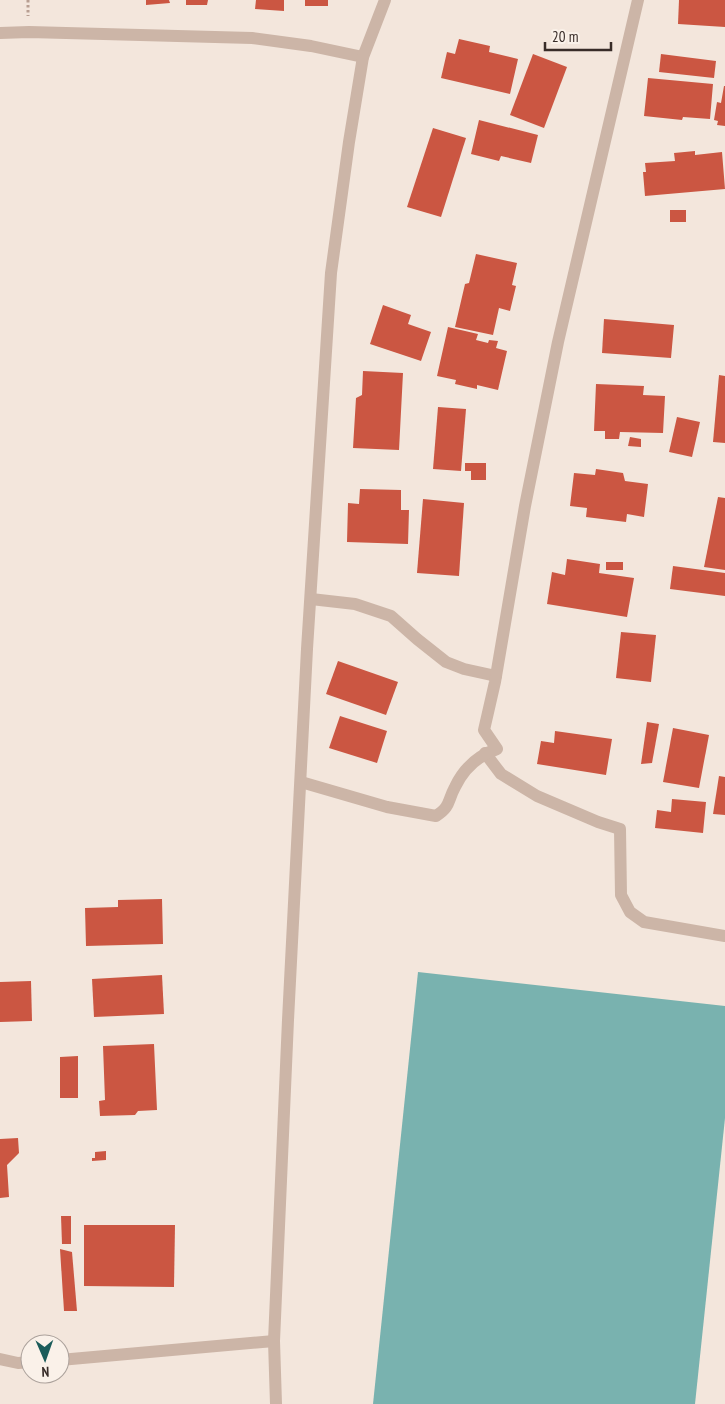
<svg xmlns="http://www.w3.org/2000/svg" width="725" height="1404" font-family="'PT Sans Narrow',sans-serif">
<rect width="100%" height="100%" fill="#f3e6dc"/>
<!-- water -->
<polygon fill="#79b2af" points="418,972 725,1006 725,1118 695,1404 373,1404"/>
<!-- building -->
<g fill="#cb5642">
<polygon points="146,0 169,0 170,3 146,5"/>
<polygon points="186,0 208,0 207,5 186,5"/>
<polygon points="256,0 284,0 284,11 255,9"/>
<rect x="305" y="0" width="23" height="6"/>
<polygon points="679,0 725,0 725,27 678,24"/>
<polygon points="459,39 490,46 489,52 518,59 510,94 441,78 447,52 455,54"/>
<polygon points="533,54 567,67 544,128 510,115"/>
<polygon points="661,54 716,61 714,78 659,72"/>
<polygon points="648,78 713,84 710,119 683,117 682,120 644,116"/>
<polygon points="724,86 725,86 725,126 717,125 718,121 714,120 717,102 721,103"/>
<polygon points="479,120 538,135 531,163 501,156 499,161 471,154"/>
<polygon points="433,128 466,138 441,217 407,207"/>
<polygon points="695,151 695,155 722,152 725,189 645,196 643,172 646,172 645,163 675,161 674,153"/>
<rect x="670" y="210" width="16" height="12"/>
<polygon points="476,254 517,263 512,285 516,286 510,311 499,308 493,335 455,327 465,284 469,283"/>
<polygon points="383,305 411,315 408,324 431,332 421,361 370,344"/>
<polygon points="604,319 674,325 671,358 602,353"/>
<polygon points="448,327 478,334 476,340 488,343 489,340 498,341 496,348 507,351 498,390 477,385 477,389 455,384 456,380 437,376"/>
<polygon points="363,371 403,373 399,450 353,448 356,398 362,395"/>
<polygon points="719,375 725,376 725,443 713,442"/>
<polygon points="596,384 644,386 643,395 665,396 663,433 620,432 619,439 605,439 605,431 594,431"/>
<polygon points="438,407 466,409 461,471 433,469"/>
<polygon points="677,417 700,422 692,457 669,452"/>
<polygon points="630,437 641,439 641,447 628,446"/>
<polygon points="465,463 486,463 486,480 471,480 471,471 465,471"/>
<polygon points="596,469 623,473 625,481 648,484 644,517 627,514 626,522 586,517 587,508 570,506 574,473 595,475"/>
<polygon points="360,489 401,490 401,510 409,510 408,544 347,542 348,503 359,504"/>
<polygon points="718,497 725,498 725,570 704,567"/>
<polygon points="423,499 464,503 459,576 417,573"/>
<polygon points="567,559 600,564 599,573 634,578 627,617 547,604 552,572 565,575"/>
<rect x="606" y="562" width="17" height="8"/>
<polygon points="673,566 725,573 725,596 670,589"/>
<polygon points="621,632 656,635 651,682 616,678"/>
<polygon points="338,661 398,682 386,715 326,694"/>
<polygon points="340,716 387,731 377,763 329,748"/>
<polygon points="647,722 659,724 652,763 641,764"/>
<polygon points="673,728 709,735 699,788 663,782"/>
<polygon points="555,731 612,739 606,775 537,764 541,741 554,743"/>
<polygon points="719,776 725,777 725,815 713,814"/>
<polygon points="672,799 706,802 703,833 655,828 657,810 671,812"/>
<polygon points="162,899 163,944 86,946 85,908 118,907 118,900"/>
<polygon points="162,975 164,1014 94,1017 92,979"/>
<polygon points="31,981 32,1021 0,1022 0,982"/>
<polygon points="154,1044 157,1110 138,1111 135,1115 100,1116 99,1101 105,1100 103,1046"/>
<polygon points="78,1056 78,1098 60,1098 60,1057"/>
<polygon points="18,1138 19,1153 7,1165 9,1197 0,1198 0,1139"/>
<polygon points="106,1151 106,1160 92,1161 92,1158 95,1158 95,1152"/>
<polygon points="61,1216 71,1216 71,1244 62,1244"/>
<polygon points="84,1225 175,1225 174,1287 84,1286"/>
<polygon points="60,1249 72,1252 77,1311 64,1311"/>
</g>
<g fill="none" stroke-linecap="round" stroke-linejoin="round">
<!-- path -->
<polyline stroke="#b89e91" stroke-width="3" stroke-dasharray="2.5 2.5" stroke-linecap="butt" points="28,0 28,16"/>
<!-- street -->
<g stroke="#ccb5a7" stroke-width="12">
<polyline points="0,33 29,32 252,38 311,46 363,57"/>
<polyline points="311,599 355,604 391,616 417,639 446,662 464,669 496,676"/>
<polyline points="485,753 501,774 537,796 598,822 620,829 621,895 630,912 644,922 725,936"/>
<path d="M 301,782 L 387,807 L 436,816 C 451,806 447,802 455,787 C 464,768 477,756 497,749 L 484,730 L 495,682 L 525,506 L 558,342 L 638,0"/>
<polyline points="0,1359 18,1363 30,1362"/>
<polyline points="60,1360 274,1341"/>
<polyline points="276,1404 274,1341 288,1020 307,649 331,273 349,142 363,57 385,0"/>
</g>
</g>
<!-- north arrow -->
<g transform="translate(45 1359) rotate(178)"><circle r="24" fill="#faf1e9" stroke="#aca29c"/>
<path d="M0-4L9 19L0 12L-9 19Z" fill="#1b5c5a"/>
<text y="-8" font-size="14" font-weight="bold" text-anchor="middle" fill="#382c28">N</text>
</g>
<!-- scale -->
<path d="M545 42v8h66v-8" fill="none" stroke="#382c28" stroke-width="2.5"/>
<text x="552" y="42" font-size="15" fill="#382c28" stroke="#faf1e9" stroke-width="4" paint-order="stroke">20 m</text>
</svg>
